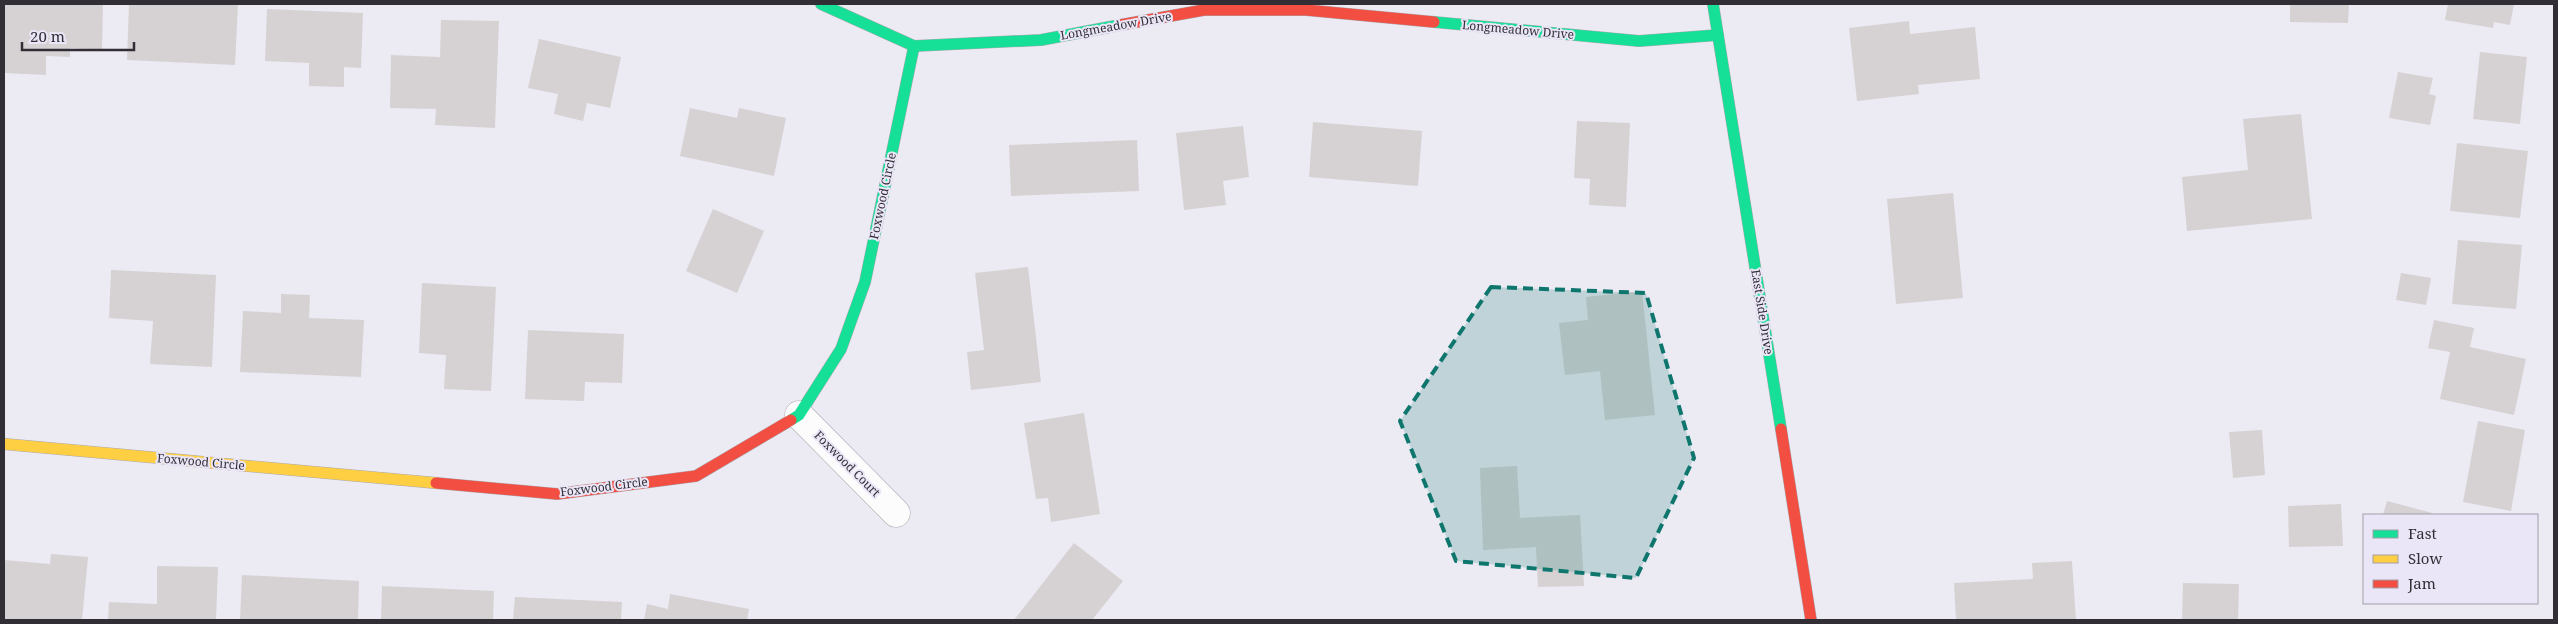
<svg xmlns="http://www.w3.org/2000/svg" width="2558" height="624" font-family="'Noto Serif',serif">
<rect width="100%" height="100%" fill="#eceaf3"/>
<!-- building -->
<g fill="#d6d2d4">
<polygon points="4,4 103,4 102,50 70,48 70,57 46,56 46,75 4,73"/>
<polygon points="129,4 238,4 235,65 127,60"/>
<polygon points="2290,4 2349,4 2348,23 2290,22"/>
<polygon points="2448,4 2514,4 2510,25 2494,22 2493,28 2445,20"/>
<polygon points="267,9 363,13 361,68 344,67 344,87 309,86 309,63 265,61"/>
<polygon points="441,20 499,21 495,128 435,125 436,109 390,108 391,55 440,57"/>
<polygon points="1909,21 1910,34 1975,27 1980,79 1918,85 1919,94 1857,101 1849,28"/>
<polygon points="539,39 621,57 610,108 587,103 583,121 554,114 558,94 528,88"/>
<polygon points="2480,52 2527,57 2520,124 2473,119"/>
<polygon points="2398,72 2433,78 2429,94 2436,96 2430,125 2389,118"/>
<polygon points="690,108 737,118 739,108 786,118 774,176 680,156"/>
<polygon points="2301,114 2312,219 2187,231 2182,177 2248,170 2243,119"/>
<polygon points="1577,121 1630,123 1626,207 1589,205 1590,179 1574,178"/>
<polygon points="1313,122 1422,131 1418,186 1309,177"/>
<polygon points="1243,126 1249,177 1223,181 1226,205 1184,210 1176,133"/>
<polygon points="1137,140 1139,191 1011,196 1009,145"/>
<polygon points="2457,143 2528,151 2520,218 2450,211"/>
<polygon points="1953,193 1963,298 1896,304 1887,199"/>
<polygon points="713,209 764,231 737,293 686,271"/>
<polygon points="2458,240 2522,245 2516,309 2452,304"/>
<polygon points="1028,267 1041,382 971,390 967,352 984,350 975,273"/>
<polygon points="111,270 216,275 212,367 150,364 153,321 109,318"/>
<polygon points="2401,273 2431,278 2426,305 2396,300"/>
<polygon points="422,283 496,287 491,391 444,389 446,355 419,353"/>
<polygon points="1642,291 1655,415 1605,420 1600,371 1565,375 1559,323 1588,320 1586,297"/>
<polygon points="281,294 310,295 309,318 364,320 361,377 240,372 243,311 281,313"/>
<polygon points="2434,320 2474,328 2470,347 2526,359 2514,415 2440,399 2450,352 2428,348"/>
<polygon points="528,330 624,334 622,383 585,382 584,401 525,399"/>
<polygon points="1084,413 1100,514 1051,522 1048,498 1036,499 1024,423"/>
<polygon points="2478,421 2525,430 2511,511 2463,502"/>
<polygon points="2262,430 2265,475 2233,478 2229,432"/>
<polygon points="1517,466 1520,518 1580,515 1584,586 1538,587 1536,547 1483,550 1480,468"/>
<polygon points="2387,501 2432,513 2432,515 2383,515"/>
<polygon points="2341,504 2343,546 2289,547 2288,506"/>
<polygon points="1074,543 1123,581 1092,620 1014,620"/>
<polygon points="51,554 88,557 82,620 4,620 4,560 50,564"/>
<polygon points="2072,561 2076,620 1956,620 1954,583 2033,579 2032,563"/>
<polygon points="157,566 218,567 216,620 108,620 109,602 157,604"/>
<polygon points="242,575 359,581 358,620 240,620"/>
<polygon points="2183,583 2239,584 2238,620 2182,620"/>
<polygon points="382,586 494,591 493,620 381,620"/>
<polygon points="670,594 749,609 747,620 644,620 647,604 668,609"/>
<polygon points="515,597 622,602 621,620 513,620"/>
</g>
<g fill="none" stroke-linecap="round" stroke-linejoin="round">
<!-- street casing -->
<g stroke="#aba9b0" stroke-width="29">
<polyline id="street" points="799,415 896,513"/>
</g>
<!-- fast casing -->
<g stroke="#aba9b0" stroke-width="12">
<g id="fast">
<polyline points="821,4 914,46 1041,40 1120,25"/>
<polyline points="1713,4 1781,429"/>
<polyline points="1434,22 1639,41 1718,35"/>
<polyline points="791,420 799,415 841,349 865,282 914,46"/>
</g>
</g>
<!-- slow casing -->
<g stroke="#aba9b0" stroke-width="12">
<polyline id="slow" points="4,444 436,483"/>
</g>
<!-- jam casing -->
<g stroke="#aba9b0" stroke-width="12">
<g id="jam">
<polyline points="1120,25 1204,10 1306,10 1434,22"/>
<polyline points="1781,429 1811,620"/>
<polyline points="436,483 557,494 696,476 791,420"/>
</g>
</g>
<!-- street -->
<use href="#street" stroke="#fcfcfd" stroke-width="28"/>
<!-- fast -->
<use href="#fast" stroke="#16e098" stroke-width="11"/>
<!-- slow -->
<use href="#slow" stroke="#ffcf43" stroke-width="11"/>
<!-- jam -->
<use href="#jam" stroke="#f24e42" stroke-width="11"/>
</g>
<!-- marked area -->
<path fill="#0f766e" fill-opacity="0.2" stroke="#0f766e" stroke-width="4" stroke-dasharray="10 6" stroke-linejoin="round" d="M 1491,287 L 1646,293 L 1694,458 L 1636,578 L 1456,561 L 1400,421 Z"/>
<g text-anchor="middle" stroke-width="4" stroke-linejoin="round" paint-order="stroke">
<!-- street labels -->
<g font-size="12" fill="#312f35" stroke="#ebe6f7">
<text transform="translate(1116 26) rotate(-10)" y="4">Longmeadow Drive</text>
<text transform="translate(1518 30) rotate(5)" y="4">Longmeadow Drive</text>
<text transform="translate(883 196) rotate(-78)" y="4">Foxwood Circle</text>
<text transform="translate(1762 312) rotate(81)" y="4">East Side Drive</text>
<text transform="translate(201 462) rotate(5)" y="4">Foxwood Circle</text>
<text transform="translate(847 464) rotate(45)" y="4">Foxwood Court</text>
<text transform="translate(604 487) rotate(-7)" y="4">Foxwood Circle</text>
</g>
</g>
<!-- border -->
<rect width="2558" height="624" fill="none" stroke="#312f35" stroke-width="10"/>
<!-- legend -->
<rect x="2363" y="514" width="175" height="90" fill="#ebe6f7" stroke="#a19da9"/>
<rect x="2373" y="530" width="25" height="8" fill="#16e098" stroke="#a19da9"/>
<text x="2408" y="539" font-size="15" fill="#312f35">Fast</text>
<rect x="2373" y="555" width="25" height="8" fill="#ffcf43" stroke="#a19da9"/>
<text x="2408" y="564" font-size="15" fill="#312f35">Slow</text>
<rect x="2373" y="580" width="25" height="8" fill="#f24e42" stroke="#a19da9"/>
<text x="2408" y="589" font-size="15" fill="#312f35">Jam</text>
<!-- scale -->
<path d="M22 42v8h112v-8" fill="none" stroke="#312f35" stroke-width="2.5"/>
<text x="30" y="42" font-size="15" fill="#312f35" stroke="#ebe6f7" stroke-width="4" paint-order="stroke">20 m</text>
</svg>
